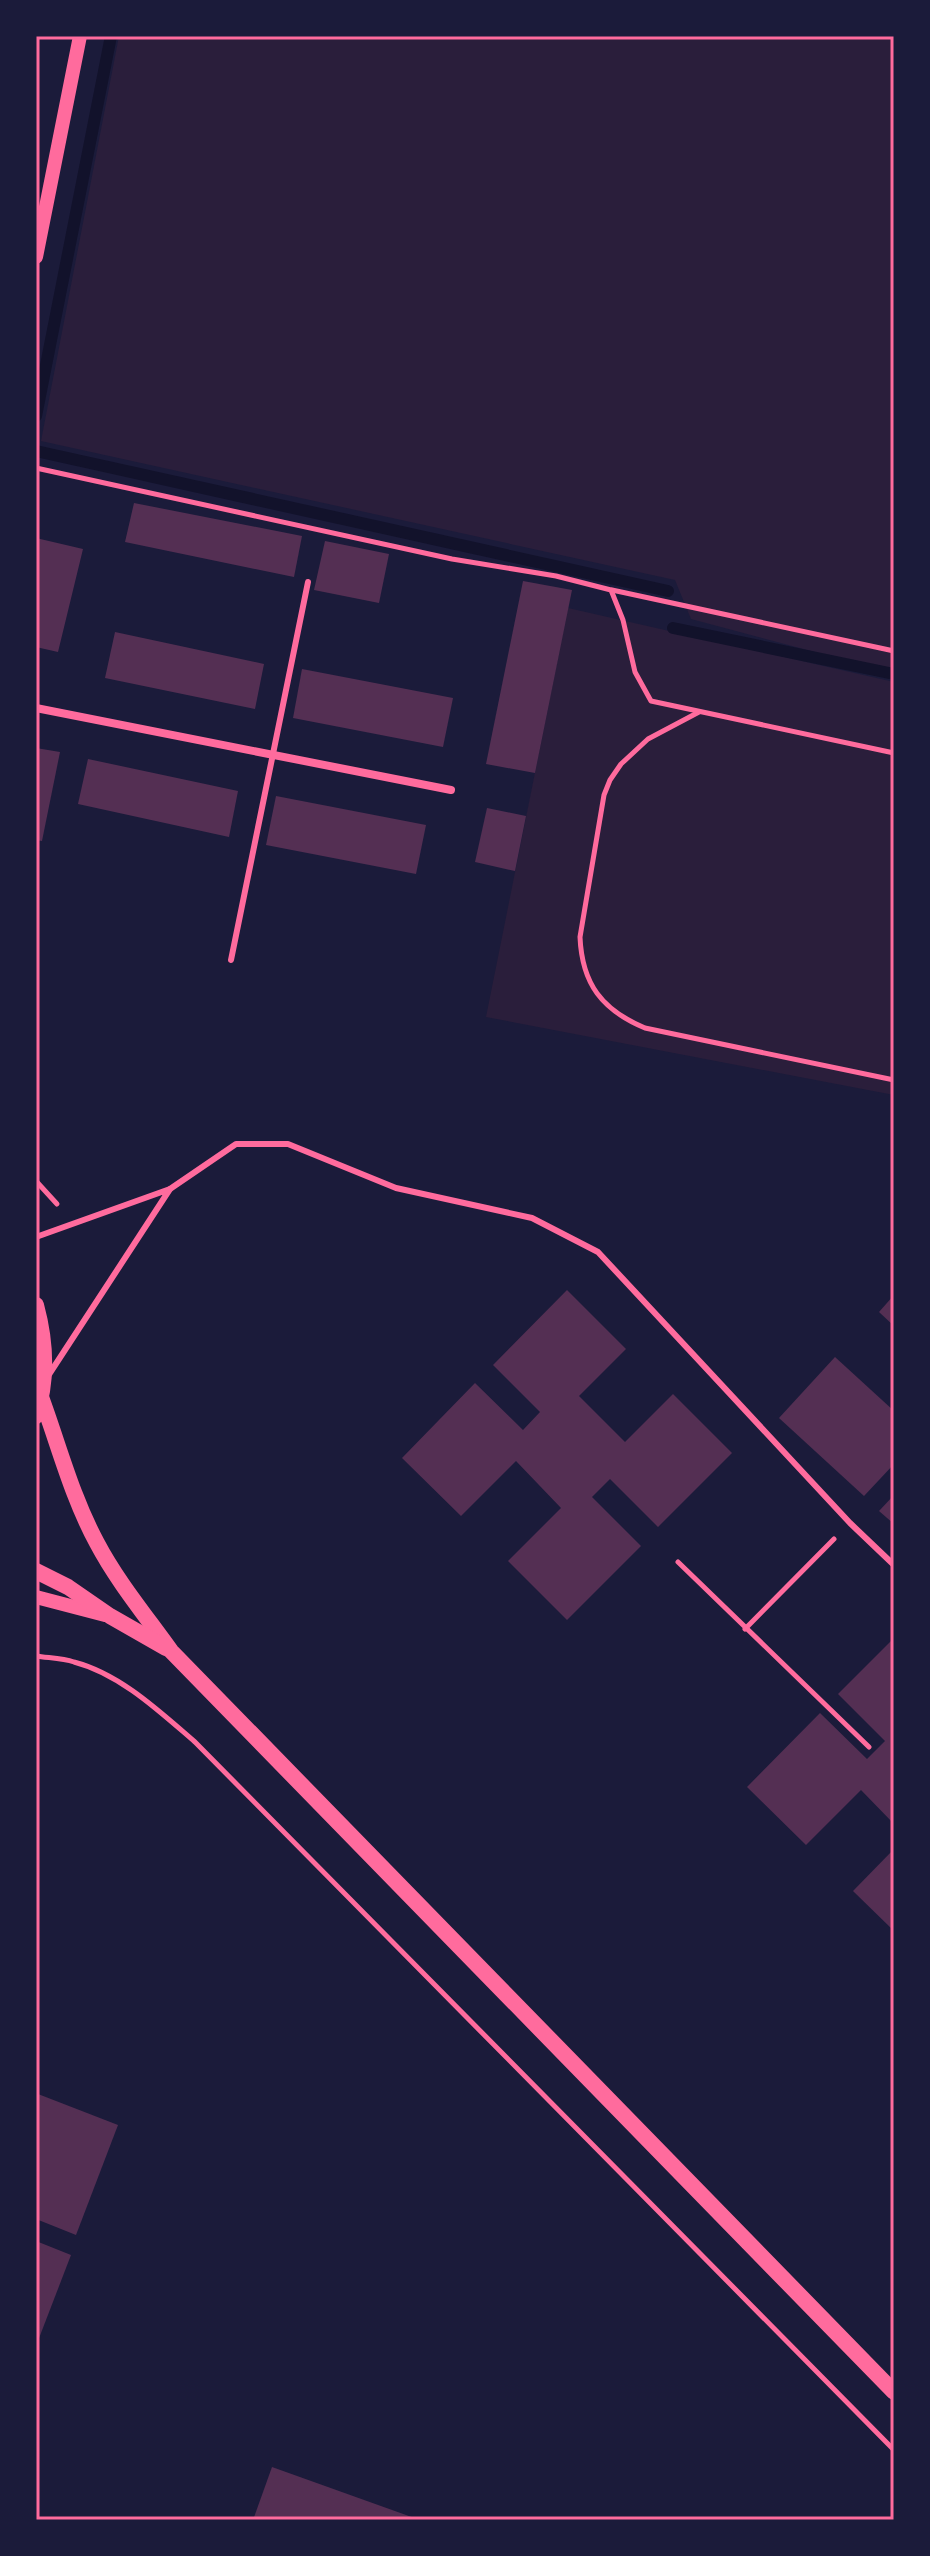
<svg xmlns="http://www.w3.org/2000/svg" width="930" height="2556" font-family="Mulish,sans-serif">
<rect width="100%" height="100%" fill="#1b1b3a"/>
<!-- green -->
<g fill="#2a1e3b">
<polygon points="119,36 894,36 894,673 691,619 675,580 41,441"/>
<polygon points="568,608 894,682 894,1095 486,1017"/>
</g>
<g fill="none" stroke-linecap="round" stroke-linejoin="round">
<!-- stream -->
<g stroke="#12122b" stroke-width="12">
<polyline points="36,416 111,36"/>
<polyline points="36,451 668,591"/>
<polyline points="673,628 894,674"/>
</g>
</g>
<!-- building -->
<g fill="#542f53">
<polygon points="134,503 302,536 294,577 125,542"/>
<polygon points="36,538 83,549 58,652 36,647 38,633 36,632"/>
<polygon points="325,541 389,554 379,603 314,590"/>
<polygon points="523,581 572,590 535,773 486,764"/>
<polygon points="115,632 264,664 255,709 105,678"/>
<polygon points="302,669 453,698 443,747 293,718"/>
<polygon points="36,748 60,752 42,841 36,840"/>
<polygon points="88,759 238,791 229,837 78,804"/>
<polygon points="276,796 426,825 416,874 266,845"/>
<polygon points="487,808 526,816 515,871 475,862"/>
<polygon points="567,1290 626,1349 579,1396 625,1442 673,1394 732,1453 658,1527 610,1479 592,1497 641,1546 567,1620 508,1561 561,1508 516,1461 461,1516 402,1458 475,1383 523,1430 540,1412 493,1365"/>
<polygon points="894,1295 894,1326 879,1312"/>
<polygon points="835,1357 894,1411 894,1464 864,1496 779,1418"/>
<polygon points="894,1495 894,1524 879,1511"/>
<polygon points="894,1638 894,1824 861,1790 806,1845 747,1787 820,1713 867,1759 885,1741 838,1694"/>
<polygon points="894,1849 894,1931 853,1891"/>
<polygon points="38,2094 118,2125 76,2235 36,2219"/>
<polygon points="36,2241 71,2255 36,2346"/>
<polygon points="272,2467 420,2520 253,2520"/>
</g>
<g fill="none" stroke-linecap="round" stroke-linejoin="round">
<!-- path -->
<g stroke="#ff6b9d" stroke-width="5">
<polyline points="36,468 452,559 556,576 611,590 623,620 635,672 651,701 894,753"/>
<polyline points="612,590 894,651"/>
<path d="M 699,712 L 648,739 L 621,764 L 610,780 L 604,795 L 580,937 C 582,984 602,1010 645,1028 L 894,1080"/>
<polyline points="36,1181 57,1204"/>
<polyline points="678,1562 869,1747"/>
<polyline points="745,1629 834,1539"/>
<path d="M 36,1656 C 48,1658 62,1658 74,1662 C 120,1674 159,1711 195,1742 L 894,2450"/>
</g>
<!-- service -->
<g stroke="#ff6b9d" stroke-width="6">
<polyline points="231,960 308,582"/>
<polyline points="170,1189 236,1144 288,1144 396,1188 532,1218 598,1252 850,1523 894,1565"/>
<polyline points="36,1237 170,1189 48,1376"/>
</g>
<!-- minor -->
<polyline stroke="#ff6b9d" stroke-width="8" points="36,708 451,790"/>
<!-- tertiary -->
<g stroke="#ff6b9d" stroke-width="14">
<polyline points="36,257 80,36"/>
<polyline points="36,1597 105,1615"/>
</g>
<!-- secondary -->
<g stroke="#ff6b9d" stroke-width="16">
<path d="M 36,1305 C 46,1342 48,1379 36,1416"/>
<path d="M 41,1397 C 59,1446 72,1497 97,1543 C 117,1581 146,1616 171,1651 L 894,2392"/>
<polyline points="36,1571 68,1587 110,1616 166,1648"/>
</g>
</g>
<!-- border -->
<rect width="930" height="2556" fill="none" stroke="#1b1b3a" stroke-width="76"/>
<rect x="38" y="38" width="854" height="2480" fill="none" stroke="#ff6b9d" stroke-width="3"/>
</svg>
